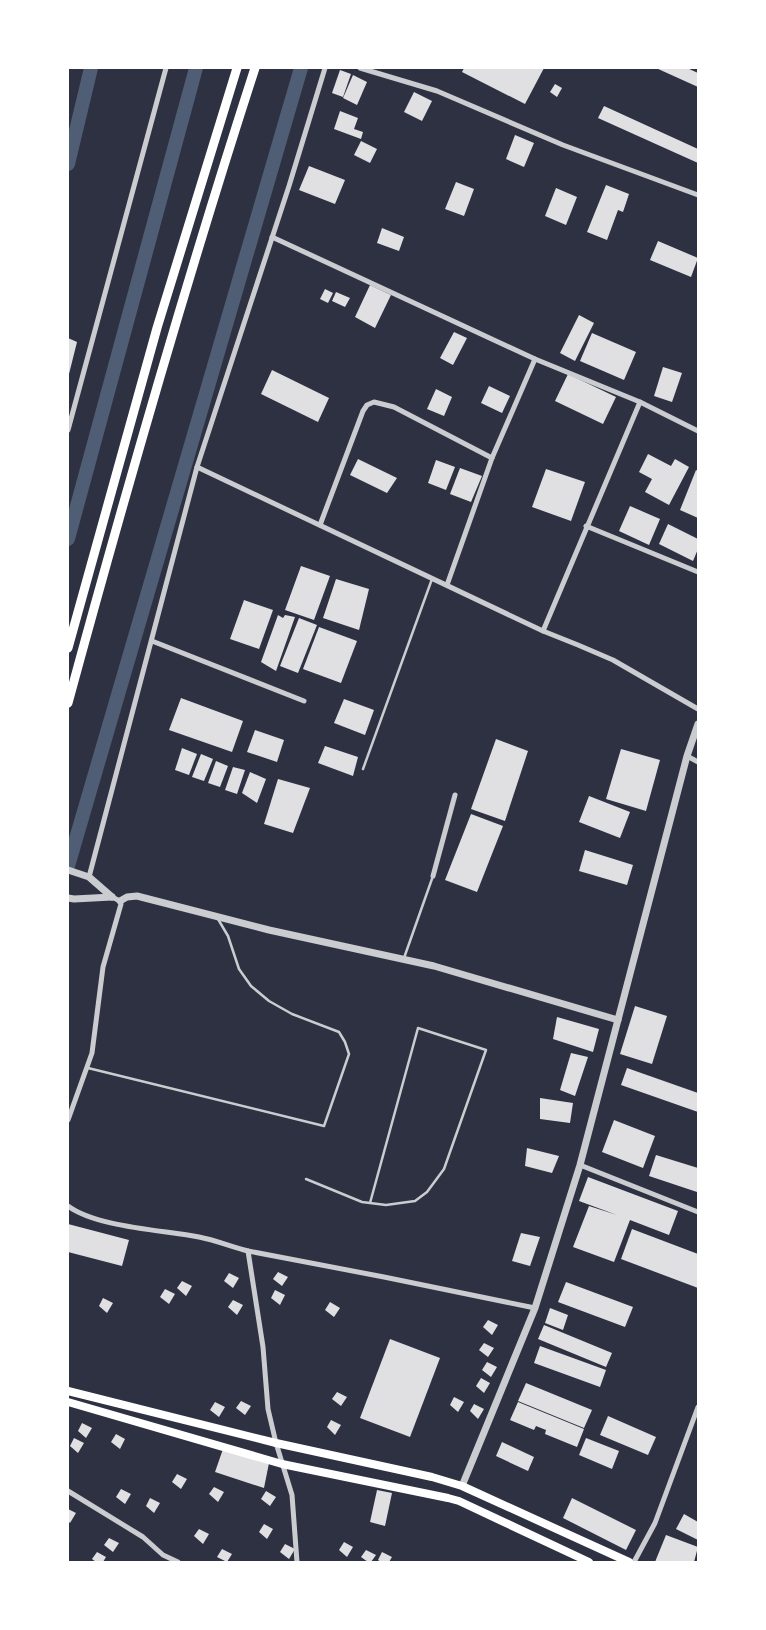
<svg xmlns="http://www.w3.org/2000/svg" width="766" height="1630" font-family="'Fira Sans',sans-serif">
<rect width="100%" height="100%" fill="#2d3142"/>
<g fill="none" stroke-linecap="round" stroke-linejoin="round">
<!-- canal -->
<g stroke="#4f5d75" stroke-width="14">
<polyline points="68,164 91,68"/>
<polyline points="68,539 196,68"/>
<polyline points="68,866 301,68"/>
</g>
</g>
<!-- building -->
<g fill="#e0e0e3">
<polygon points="464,68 544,68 525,104 462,72"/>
<polygon points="656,68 687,68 698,73 698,87"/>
<polygon points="340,70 351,74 343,97 332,93"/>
<polygon points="353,75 367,82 357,105 343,98"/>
<polygon points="555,84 562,88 557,97 550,92"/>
<polygon points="414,92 432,101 422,121 404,112"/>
<polygon points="604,106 698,149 698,163 598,118"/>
<polygon points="340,111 358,118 354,129 363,132 361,139 334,129"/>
<polygon points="515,135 534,143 524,167 506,159"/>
<polygon points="361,141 377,149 370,163 354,155"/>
<polygon points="309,166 345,180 335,204 299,190"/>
<polygon points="456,182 474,189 464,216 445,209"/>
<polygon points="606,185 629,194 623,212 618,210 607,240 587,232"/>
<polygon points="556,188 577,197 566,225 545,216"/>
<polygon points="382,228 404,237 399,251 377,243"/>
<polygon points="658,241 698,258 691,277 650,260"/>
<polygon points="370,285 391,295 375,328 355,317"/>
<polygon points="325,289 333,293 328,303 320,299"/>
<polygon points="336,292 350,298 345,307 332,301"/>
<polygon points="579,315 594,323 575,361 560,353"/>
<polygon points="454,332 467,338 453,365 440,358"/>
<polygon points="592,333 636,352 624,380 580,361"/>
<polygon points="68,338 77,342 68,378"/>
<polygon points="663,367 682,373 672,402 654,396"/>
<polygon points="272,370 329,398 318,422 261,394"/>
<polygon points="568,374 616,397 603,424 555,401"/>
<polygon points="489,386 510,396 502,413 481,403"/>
<polygon points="436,389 452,397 444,416 427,409"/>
<polygon points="648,454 671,466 675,459 689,467 669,505 645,492 652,479 639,472"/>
<polygon points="358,459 397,478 387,493 350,475"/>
<polygon points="436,460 455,467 446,490 428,483"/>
<polygon points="460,468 482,476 471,502 450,494"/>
<polygon points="546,469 585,482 571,521 532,507"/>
<polygon points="696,470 698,471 698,518 680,510"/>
<polygon points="630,506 660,519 649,545 619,531"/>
<polygon points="668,524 698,539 698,549 693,561 659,544"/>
<polygon points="301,566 330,576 314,620 285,610"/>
<polygon points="336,579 369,589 359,630 323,618"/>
<polygon points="244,600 273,610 259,649 230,639"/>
<polygon points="278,615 283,618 285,615 295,617 276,671 261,662"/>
<polygon points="299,618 317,625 298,673 280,666"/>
<polygon points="319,627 357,641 341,683 303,669"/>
<polygon points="181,698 243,721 232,752 169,730"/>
<polygon points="344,699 374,710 365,735 334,723"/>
<polygon points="255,730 284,740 277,762 247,752"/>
<polygon points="496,739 528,751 505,821 471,809"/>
<polygon points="325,746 358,757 353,776 318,763"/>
<polygon points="182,748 197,754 189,775 175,770"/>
<polygon points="621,749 660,760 646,811 606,799"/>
<polygon points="201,754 213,759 204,781 192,777"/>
<polygon points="216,761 228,766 220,787 208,783"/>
<polygon points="233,767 245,770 237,794 225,790"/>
<polygon points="250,772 266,779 257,803 242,793"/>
<polygon points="278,779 310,788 293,833 264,824"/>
<polygon points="589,796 630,812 620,838 579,822"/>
<polygon points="471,814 503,826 477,892 445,880"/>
<polygon points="585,850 633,865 627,885 579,871"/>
<polygon points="635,1006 667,1016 652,1064 620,1054"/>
<polygon points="557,1017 599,1029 593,1052 553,1039"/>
<polygon points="571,1053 588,1057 575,1096 560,1090"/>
<polygon points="627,1068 698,1093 698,1112 621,1085"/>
<polygon points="540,1098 573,1103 570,1123 540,1119"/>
<polygon points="614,1120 655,1136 643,1168 602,1152"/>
<polygon points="527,1148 559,1156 552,1173 525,1166"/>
<polygon points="656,1155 698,1168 697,1192 649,1176"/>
<polygon points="588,1177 678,1211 669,1235 630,1220 614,1262 573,1247 589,1206 617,1215 579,1201"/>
<polygon points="68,1224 129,1240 122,1266 68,1252"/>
<polygon points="632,1229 698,1254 698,1288 621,1259"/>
<polygon points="521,1233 540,1237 530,1266 512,1261"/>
<polygon points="278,1272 288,1277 282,1286 273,1279"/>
<polygon points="229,1273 239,1278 233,1288 224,1281"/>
<polygon points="182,1281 192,1286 186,1296 177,1288"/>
<polygon points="566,1282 633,1307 625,1327 558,1302"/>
<polygon points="165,1289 175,1294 169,1304 160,1297"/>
<polygon points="275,1290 285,1295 280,1305 271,1298"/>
<polygon points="103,1298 113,1303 107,1313 99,1306"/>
<polygon points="233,1300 243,1305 237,1315 228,1307"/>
<polygon points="330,1302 340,1308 334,1317 325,1310"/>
<polygon points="550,1308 568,1315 563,1330 545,1323"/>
<polygon points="488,1320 498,1325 492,1335 483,1327"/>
<polygon points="544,1325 612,1353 606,1367 538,1339"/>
<polygon points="390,1339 440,1358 410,1437 360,1418"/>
<polygon points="484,1343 494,1348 488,1357 479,1350"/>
<polygon points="540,1346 606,1370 600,1387 534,1363"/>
<polygon points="487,1362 497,1367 491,1377 482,1370"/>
<polygon points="481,1378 490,1383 484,1393 476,1386"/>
<polygon points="526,1383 592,1410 584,1428 518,1401"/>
<polygon points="337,1392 347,1397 341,1406 332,1399"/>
<polygon points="454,1397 464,1402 458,1412 450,1405"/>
<polygon points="241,1401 251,1406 245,1415 236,1408"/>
<polygon points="215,1402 225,1407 219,1417 210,1410"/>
<polygon points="518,1402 584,1429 577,1447 545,1434 546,1430 536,1426 534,1430 510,1420"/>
<polygon points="474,1404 484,1409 478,1419 470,1411"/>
<polygon points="608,1416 656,1437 648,1455 600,1435"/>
<polygon points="331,1420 341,1425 335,1435 327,1427"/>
<polygon points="82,1423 92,1428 86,1438 78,1431"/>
<polygon points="116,1434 125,1439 120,1449 111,1442"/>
<polygon points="74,1438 84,1443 78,1453 70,1446"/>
<polygon points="586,1438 619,1451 612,1469 579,1455"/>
<polygon points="502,1442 534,1457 528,1471 496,1456"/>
<polygon points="223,1449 269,1463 264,1488 215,1472"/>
<polygon points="177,1474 187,1479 181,1489 172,1482"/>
<polygon points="214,1487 224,1492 218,1502 209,1494"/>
<polygon points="121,1489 131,1494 125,1504 116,1497"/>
<polygon points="377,1490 392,1493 385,1526 370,1522"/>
<polygon points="266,1491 276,1497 270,1506 261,1499"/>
<polygon points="150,1498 160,1503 154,1513 146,1506"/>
<polygon points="572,1498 636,1530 626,1550 563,1518"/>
<polygon points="68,1509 76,1513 70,1523 68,1521"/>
<polygon points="684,1514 698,1522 698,1540 676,1529"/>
<polygon points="264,1524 273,1529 267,1539 259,1532"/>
<polygon points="199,1529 209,1534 203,1544 194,1536"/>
<polygon points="666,1535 698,1547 694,1562 655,1562"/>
<polygon points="109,1538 119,1543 113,1552 104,1545"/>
<polygon points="344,1542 353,1547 347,1557 339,1550"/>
<polygon points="285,1544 295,1549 289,1559 280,1552"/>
<polygon points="222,1549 232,1554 227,1562 217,1557"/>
<polygon points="366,1550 376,1555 371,1562 368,1562 361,1557"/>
<polygon points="97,1552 106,1557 103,1562 96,1562 92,1559"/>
<polygon points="382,1552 392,1557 389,1562 381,1562 378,1560"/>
</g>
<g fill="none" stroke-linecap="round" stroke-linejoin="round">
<!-- service -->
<g stroke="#caccd0" stroke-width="2.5">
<polyline points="363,769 432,579"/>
<polyline points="404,958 433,876"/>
<polyline points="88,1068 324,1126 349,1054 345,1042 339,1032 292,1014 269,1001 251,986 239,969 228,936 218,919"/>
<polyline points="306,1179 362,1202 386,1205 415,1201 427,1192 444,1169 486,1050 418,1028 370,1203"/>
</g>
<!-- minor -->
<g stroke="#caccd0" stroke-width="5">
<polyline points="360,68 437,91 563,145 698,195"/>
<polyline points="272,237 535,359 640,402 698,431"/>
<polyline points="68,430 166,68"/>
<polyline points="197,467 543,631 578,645 613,660 698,709"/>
<polyline points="320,525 363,411 367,405 374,402 394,407 492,458"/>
<polyline points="586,526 698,572"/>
<polyline points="447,585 492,458 535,359"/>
<polyline points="543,631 640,402"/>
<polyline points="152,641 304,701"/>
<polyline points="687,756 698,762"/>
<polyline points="433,876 455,795"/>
<polyline points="89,877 197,467 289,186 325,68"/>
<polyline points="68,1120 92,1053 103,967 121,904 120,901 112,897"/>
<polyline points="580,1165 698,1212"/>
<path d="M 68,1206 C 96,1227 162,1230 199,1237 C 215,1240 232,1247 248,1251 L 263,1347 L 268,1409 L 276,1443 L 292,1495 L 297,1562"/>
<polyline points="248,1251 384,1277 535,1308"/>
<polyline points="68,1491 143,1537 163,1555 178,1562"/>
<polyline points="634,1562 655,1523 698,1407"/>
</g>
<!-- tertiary -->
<g stroke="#caccd0" stroke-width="7">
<polyline points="68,870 89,877 112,897"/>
<polyline points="68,898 74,899 112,897"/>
<polyline points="120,901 127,897 137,896 269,930 434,966 618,1020"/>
<polyline points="462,1486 535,1308 580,1165 687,756 698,724"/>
</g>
<!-- secondary -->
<g stroke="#fff" stroke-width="8">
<polyline points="68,1391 276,1443 432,1477 462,1486 629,1562"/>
<polyline points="68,1402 282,1464 448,1498 459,1501 589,1562"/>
</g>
<!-- primary -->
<g stroke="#fff" stroke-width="9">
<polyline points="68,648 157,328 237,68"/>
<path d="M 68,703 C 126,490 187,278 255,68"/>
</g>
</g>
<!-- border -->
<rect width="766" height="1630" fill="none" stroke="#ffffff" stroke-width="138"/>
</svg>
